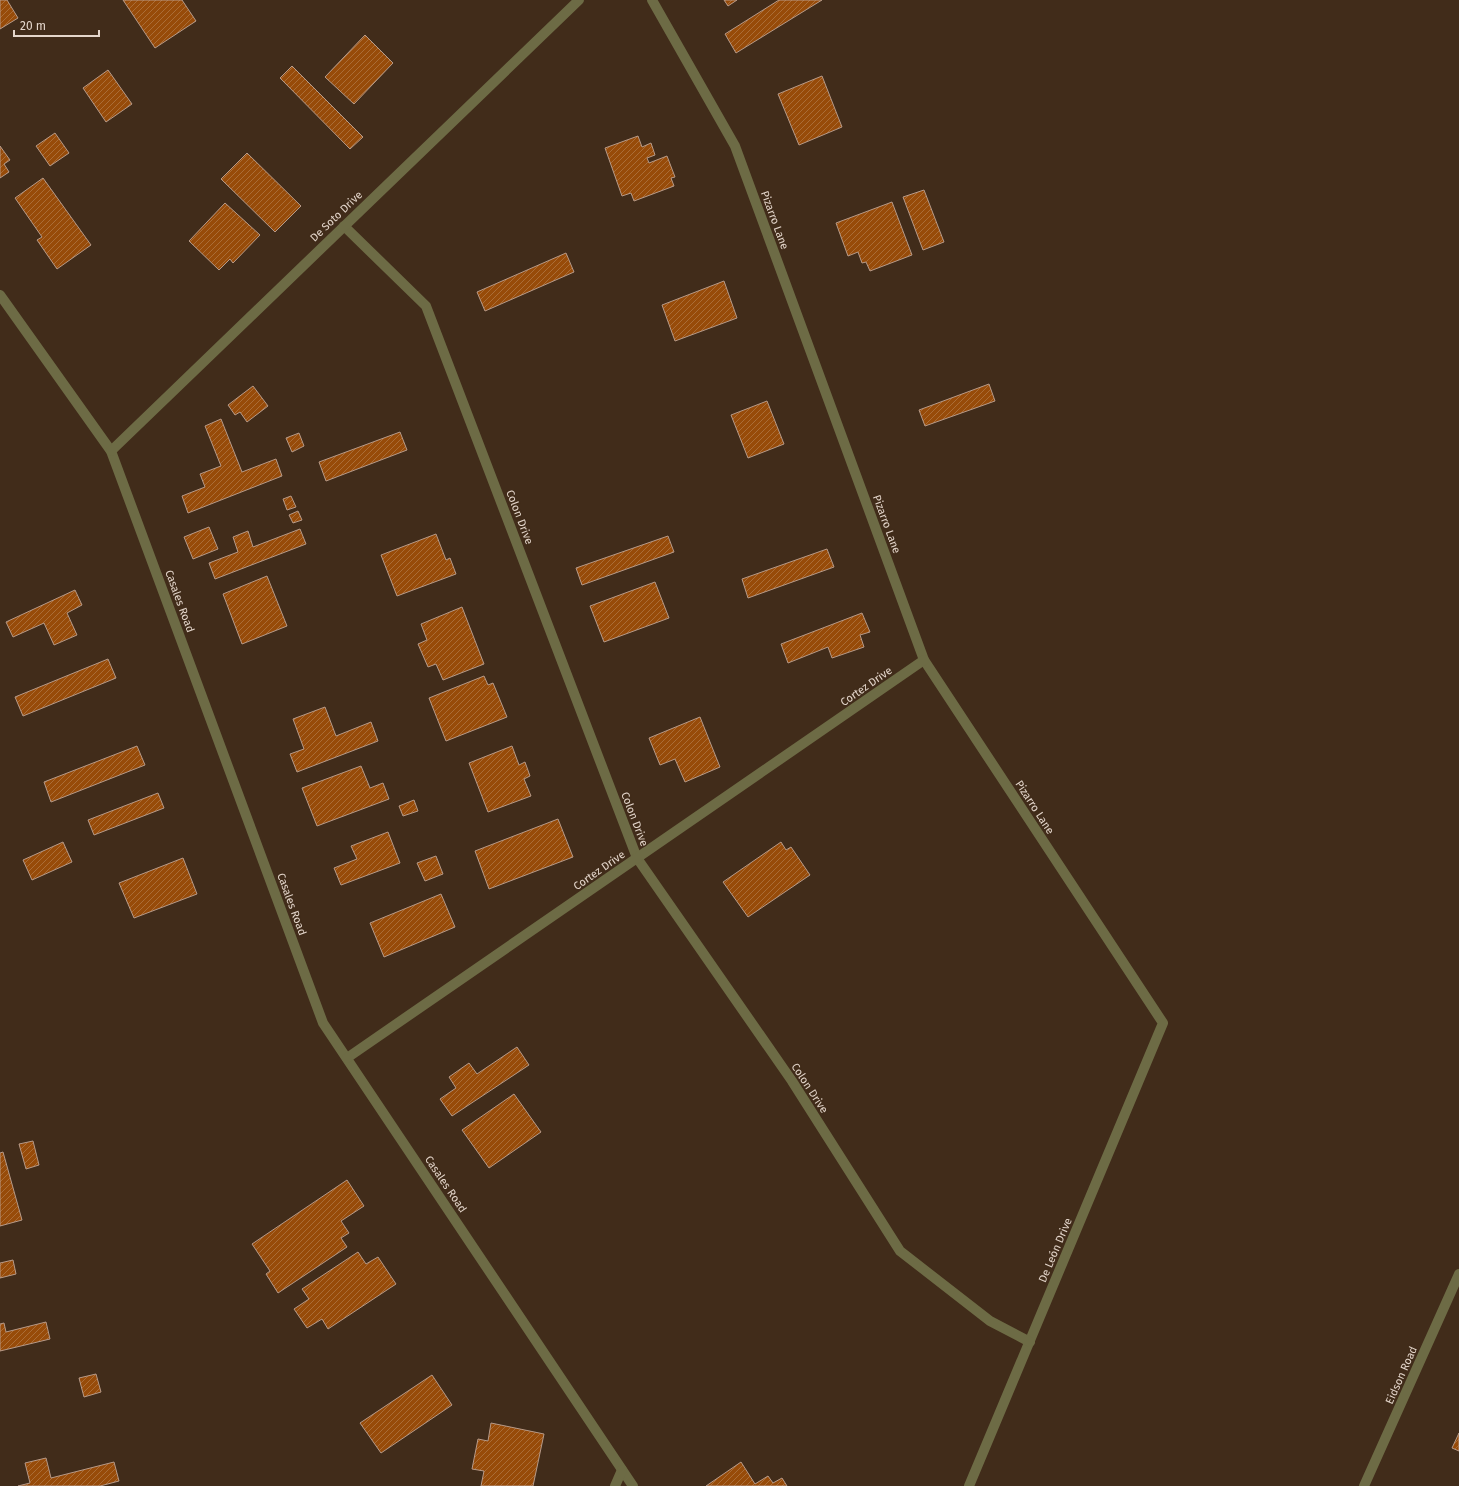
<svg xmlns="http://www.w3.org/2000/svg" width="1459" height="1486" font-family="'Fira Sans',sans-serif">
<defs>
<pattern id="building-hatch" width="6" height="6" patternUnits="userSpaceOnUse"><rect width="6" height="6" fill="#974b09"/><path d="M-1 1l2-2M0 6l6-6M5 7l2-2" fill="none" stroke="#aa6d37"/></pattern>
</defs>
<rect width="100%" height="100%" fill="#412c1a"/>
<!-- building -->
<g fill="url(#building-hatch)" stroke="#b79a88">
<polygon points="0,0 7,0 18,18 0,29"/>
<polygon points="123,0 182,0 196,21 155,48"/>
<polygon points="724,0 737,0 728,6"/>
<polygon points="779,0 822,0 736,53 725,34"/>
<polygon points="365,35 393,63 354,104 325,77"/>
<polygon points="292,66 363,137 350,149 280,78"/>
<polygon points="108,70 132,104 106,122 83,88"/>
<polygon points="822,76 842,127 799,145 778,94"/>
<polygon points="55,133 69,153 50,166 36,146"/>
<polygon points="638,136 642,147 651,143 655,155 647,158 649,163 667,156 675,177 671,178 674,186 634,201 631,193 622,196 605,148"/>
<polygon points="0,146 10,160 4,164 9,172 0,178"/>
<polygon points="247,153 301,206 275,232 221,179"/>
<polygon points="43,178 91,245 57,269 37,240 42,237 15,198"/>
<polygon points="924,190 944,242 923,250 903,197"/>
<polygon points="892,202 912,255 870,271 866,262 862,263 858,252 848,256 836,223"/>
<polygon points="225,203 260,235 233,263 230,259 219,270 189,241"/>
<polygon points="566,253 574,272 485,311 477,292"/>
<polygon points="724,281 737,318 675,341 662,305"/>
<polygon points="989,384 995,401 925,426 919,410"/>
<polygon points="253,386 268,406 247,422 240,412 235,415 228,405"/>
<polygon points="767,401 784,444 748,458 731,415"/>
<polygon points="221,419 242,472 276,459 282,476 188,513 182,496 205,487 200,474 221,466 205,426"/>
<polygon points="400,432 407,450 326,481 319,462"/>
<polygon points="299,433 304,446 292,452 286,438"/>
<polygon points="291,496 296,507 287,510 283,499"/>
<polygon points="298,511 302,520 293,523 289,515"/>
<polygon points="209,527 218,549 193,559 184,537"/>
<polygon points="300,529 306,544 215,579 209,563 238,552 233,537 248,531 253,547"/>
<polygon points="436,534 446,560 450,558 456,574 397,596 381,555"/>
<polygon points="668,536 674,552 582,585 576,568"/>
<polygon points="827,549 834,567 748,598 742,579"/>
<polygon points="267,576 287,626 242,644 223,594"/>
<polygon points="655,582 669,618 604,642 590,606"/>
<polygon points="75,590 82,605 67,613 77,635 54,645 44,623 13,637 6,622"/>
<polygon points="462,607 484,664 443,680 436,664 428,667 418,644 427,640 421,624"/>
<polygon points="862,613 870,632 860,635 864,647 832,658 828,647 788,663 781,644"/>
<polygon points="108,659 116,678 23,716 15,697"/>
<polygon points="484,676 488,685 493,683 507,717 446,741 429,698"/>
<polygon points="325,707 336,736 371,722 378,741 297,772 290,754 304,749 293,719"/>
<polygon points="700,717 720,767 685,782 675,759 660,765 649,738"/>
<polygon points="137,746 145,765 51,802 44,782"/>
<polygon points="512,746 519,765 525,762 530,776 524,779 531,796 488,812 469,763"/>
<polygon points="361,766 370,788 383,783 389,799 317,826 302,788"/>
<polygon points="158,793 164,808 94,835 88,820"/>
<polygon points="414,800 418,811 403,816 399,806"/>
<polygon points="558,819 573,857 489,889 475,851"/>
<polygon points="388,832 400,863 341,885 334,868 357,859 351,846"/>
<polygon points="63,842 72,862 32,880 23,860"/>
<polygon points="781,842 786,850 791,847 810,875 748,917 723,882"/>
<polygon points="436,856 443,874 425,881 417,863"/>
<polygon points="183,858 197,894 134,918 119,883"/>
<polygon points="441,894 455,927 384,957 370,923"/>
<polygon points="517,1047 529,1065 452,1116 440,1099 456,1088 449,1077 469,1063 477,1074"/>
<polygon points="514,1094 541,1132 489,1168 462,1130"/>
<polygon points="33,1141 39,1165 26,1169 19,1144"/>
<polygon points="3,1152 22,1220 0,1226 0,1153"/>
<polygon points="347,1180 364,1206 341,1221 349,1233 341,1238 347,1247 278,1293 266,1274 270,1271 252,1244"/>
<polygon points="358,1252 366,1264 378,1257 396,1284 328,1329 322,1319 307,1328 294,1309 309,1299 302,1289"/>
<polygon points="13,1260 16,1274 0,1278 0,1263"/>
<polygon points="46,1322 50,1339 0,1351 0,1324 4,1323 6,1332"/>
<polygon points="96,1374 101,1392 84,1397 79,1378"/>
<polygon points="432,1375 452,1405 381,1453 360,1423"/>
<polygon points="491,1423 544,1434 533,1486 481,1486 484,1471 472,1469 478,1439 488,1441"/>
<polygon points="1459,1433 1459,1451 1452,1448"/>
<polygon points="46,1458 51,1478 114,1462 119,1481 100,1486 18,1486 30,1483 25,1463"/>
<polygon points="741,1462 755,1484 768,1476 773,1483 782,1478 787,1486 706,1486"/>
</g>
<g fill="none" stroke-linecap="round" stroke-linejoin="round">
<!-- minor -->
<g stroke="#6d6b45" stroke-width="10">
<polyline points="652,0 735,146 924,660 1163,1023 969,1486"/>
<polyline points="344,226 426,306 637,858 792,1081 900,1251 990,1321 1030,1342"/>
<polyline points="0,295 111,451 323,1023 633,1486"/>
<polyline points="111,451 579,0"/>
<polyline points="347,1058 924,660"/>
<polyline points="615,1486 622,1470"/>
<polyline points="1364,1486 1459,1274"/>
</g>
</g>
<g text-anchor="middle" stroke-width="3" stroke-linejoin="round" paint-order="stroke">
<!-- street labels -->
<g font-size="11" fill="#e4d6cb" stroke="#412c1a">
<text transform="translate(336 216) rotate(-44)" y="4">De Soto Drive</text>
<text transform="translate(775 220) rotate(70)" y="4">Pizarro Lane</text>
<text transform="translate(520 517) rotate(69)" y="4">Colon Drive</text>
<text transform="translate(887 524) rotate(70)" y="4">Pizarro Lane</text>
<text transform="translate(180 601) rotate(70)" y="4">Casales Road</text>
<text transform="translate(866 686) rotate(-35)" y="4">Cortez Drive</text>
<text transform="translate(1035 807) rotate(57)" y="4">Pizarro Lane</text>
<text transform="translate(635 819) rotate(69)" y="4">Colon Drive</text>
<text transform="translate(599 870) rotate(-35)" y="4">Cortez Drive</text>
<text transform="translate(292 904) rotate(70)" y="4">Casales Road</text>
<text transform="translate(810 1088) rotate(57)" y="4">Colon Drive</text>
<text transform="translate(446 1184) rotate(56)" y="4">Casales Road</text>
<text transform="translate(1055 1250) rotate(-67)" y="4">De León Drive</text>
<text transform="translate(1401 1375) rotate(-66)" y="4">Eidson Road</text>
</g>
</g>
<!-- scale -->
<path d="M14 30v6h85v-6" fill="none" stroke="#e4d6cb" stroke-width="2"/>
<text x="20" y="30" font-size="12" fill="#e4d6cb" stroke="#412c1a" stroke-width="3" paint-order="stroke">20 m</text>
</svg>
